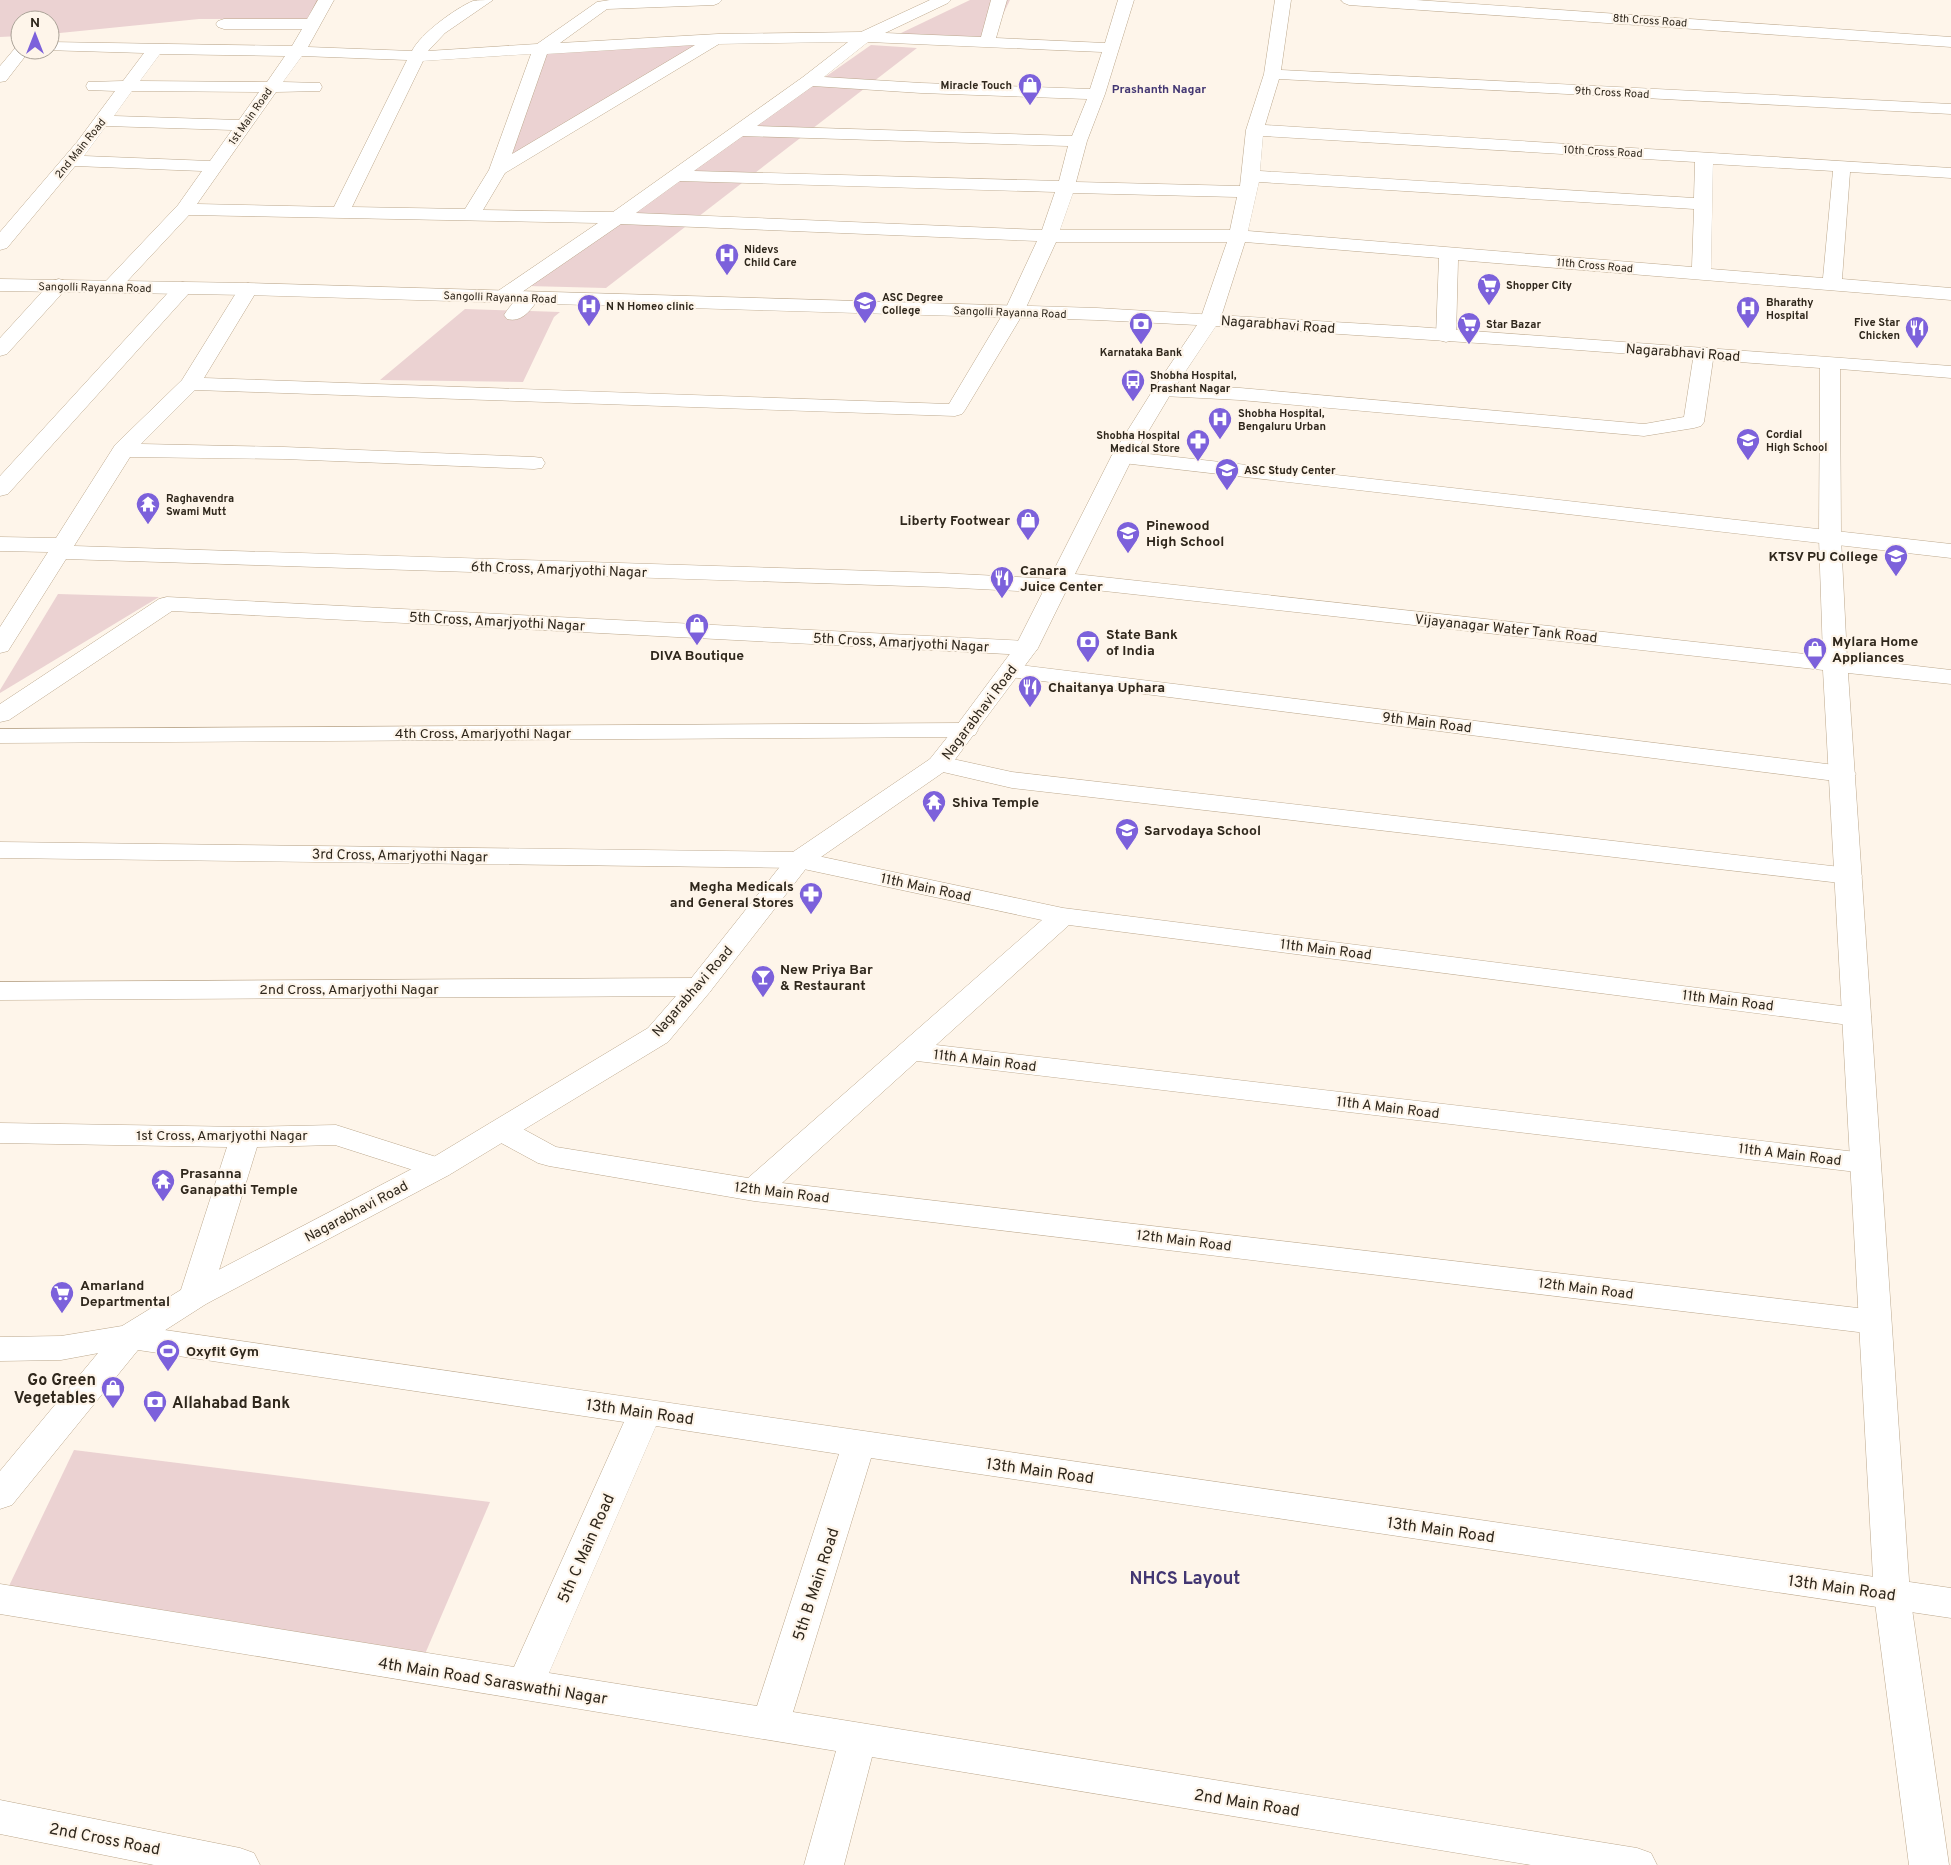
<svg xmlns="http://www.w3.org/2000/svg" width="1951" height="1865" font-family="Overpass,sans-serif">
<rect width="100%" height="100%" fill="#fef5ea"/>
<!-- green -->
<g fill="#ebd2d2">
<polygon points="0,0 321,0 308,19 199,19 50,34 50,20 20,20 20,36 0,37"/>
<polygon points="970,0 1010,0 991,39 899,34"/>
<polygon points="703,42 508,160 547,52"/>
<polygon points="871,45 917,48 606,288 527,286"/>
<polygon points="465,309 560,312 554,317 523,382 380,380"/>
<polygon points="58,594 159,597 0,693 0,690"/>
<polygon points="74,1450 490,1502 422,1661 8,1588"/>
</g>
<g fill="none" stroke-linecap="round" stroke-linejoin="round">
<!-- street casing -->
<g stroke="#bca88d" stroke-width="1">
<g id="street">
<path d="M 318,0 L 334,0 L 308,47 L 412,51 C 420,34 456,8 473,1 C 478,0 487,0 493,0 L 445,33 L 428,51 L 537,44 L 597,2 L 610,0 L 722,0 L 719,3 L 714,5 L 607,9 L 560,43 L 718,34 L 861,32 L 930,0 L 951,0 L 948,3 L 885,33 L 981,37 L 991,0 L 1007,0 L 996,38 L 1105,43 L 1118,0 L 1134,0 L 1105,94 L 1087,141 L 1076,182 L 1240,186 L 1246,130 L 1264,74 L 1275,0 L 1291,0 L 1281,70 L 1951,104 L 1951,114 L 1279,79 L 1265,125 L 1951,168 L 1951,178 L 1850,172 L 1842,279 L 1951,288 L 1951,300 L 1458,260 L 1456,336 L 1453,340 L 1446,342 L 1439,340 L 1436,336 L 1439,258 L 1245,242 L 1220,320 L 1217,324 L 1210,326 L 1203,324 L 1200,320 L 1227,242 L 1056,242 L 1024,312 L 965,410 L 962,414 L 955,416 L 195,390 L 141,444 L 284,447 L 534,457 L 542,458 L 545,463 L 542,468 L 534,469 L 284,459 L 130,457 L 74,546 L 939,573 L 1058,579 L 1066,581 L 1070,586 L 1066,591 L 1058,593 L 939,587 L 66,559 L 8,651 L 0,653 L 0,627 L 48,552 L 0,551 L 0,537 L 56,538 L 115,445 L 182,380 L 241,285 L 248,283 L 255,285 L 258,289 L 204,378 L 949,404 L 1004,312 L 1037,241 L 621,224 L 509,301 L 502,303 L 495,301 L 492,297 L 495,293 L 598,223 L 189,215 L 119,290 L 112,292 L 105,290 L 102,286 L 105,282 L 178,205 L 202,171 L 75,166 L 7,248 L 0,250 L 0,232 L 77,142 L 115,91 L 88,90 L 86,86 L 88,82 L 123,81 L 144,53 L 44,50 L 50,50 L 50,42 L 292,46 L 302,29 L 224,29 L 218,27 L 216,24 L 218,21 L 224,19 L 307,19 ZM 848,42 L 803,77 L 613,212 L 483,210 L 505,173 L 719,44 ZM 868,42 L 1102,52 L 1090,89 L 921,83 L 824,77 ZM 695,45 L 512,154 L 547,54 ZM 160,54 L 285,56 L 267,82 L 140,81 ZM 531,54 L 489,170 L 465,209 L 352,207 L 423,61 ZM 302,56 L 407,60 L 334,207 L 197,204 L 276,92 L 320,91 L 322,87 L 320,83 L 283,82 ZM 813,86 L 921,93 L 1087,99 L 1072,136 L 757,126 ZM 132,91 L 259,92 L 239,120 L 114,116 ZM 106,126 L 232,130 L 210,161 L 84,156 ZM 743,136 L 1068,146 L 1059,181 L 694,171 ZM 1263,136 L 1695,162 L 1694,198 L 1260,171 ZM 1713,164 L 1833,171 L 1823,278 L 1711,269 ZM 680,181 L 1055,192 L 1042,230 L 636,213 ZM 1259,182 L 1694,209 L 1692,267 L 1248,231 ZM 1073,193 L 1237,197 L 1230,230 L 1060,230 Z"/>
<polygon points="1341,0 1416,0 1951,37 1951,47 1349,5 1344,3"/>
<polygon points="20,46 20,50 30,50 6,81 0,82 0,66 16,47"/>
<polygon points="59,279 66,281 69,285 66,289 7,354 0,356 0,338 52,281"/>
<polygon points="183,282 190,284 193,288 190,292 8,494 0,496 0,476 176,284"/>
<path d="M 529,292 L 536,294 L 539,298 C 531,310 522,323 507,319 L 504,315 C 510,306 518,295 529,292 Z"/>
<polygon points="1704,347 1711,349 1714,353 1704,422 1701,426 1694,428 1644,436 1240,400 1163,396 1156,394 1153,390 1156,386 1163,384 1240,388 1644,424 1684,417 1694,353 1697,349"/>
<polygon points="1122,451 1951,544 1951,558 1114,462 1111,457 1114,452"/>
<polygon points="167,597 1026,641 1034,643 1038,648 1034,653 1026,655 172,611 9,720 0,722 0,704 159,599"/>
<polygon points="1011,664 1843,766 1852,769 1856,774 1852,779 1843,782 1002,676 999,671 1002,666"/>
<polygon points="966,723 975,725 978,730 975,735 966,737 0,743 0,729"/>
<polygon points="939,756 1012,772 1849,868 1858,870 1862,876 1858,882 1849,884 1012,788 930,769 926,764 930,759"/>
<polygon points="0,842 799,852 1063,908 1857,1008 1867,1011 1871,1017 1867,1023 1857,1026 1069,925 936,1045 1865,1153 1876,1156 1880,1163 1876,1170 1865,1173 917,1061 782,1183 1875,1310 1886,1314 1891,1322 1886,1330 1875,1334 754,1201 549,1166 538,1163 490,1137 486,1130 490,1123 501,1120 512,1123 556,1147 748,1178 1042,920 799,868 0,858"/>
<polygon points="699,978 709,981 713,987 709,993 699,996 0,1000 0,982"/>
<polygon points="0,1123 245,1127 336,1125 449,1161 453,1168 449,1175 438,1178 335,1145 257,1147 211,1296 206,1304 195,1308 184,1304 179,1296 227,1147 0,1143"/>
<path d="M 130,1325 L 1951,1588 L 1951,1618 L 871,1458 L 793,1712 L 1637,1848 L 1651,1853 L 1657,1865 L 1531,1865 L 872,1757 L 844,1865 L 804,1865 L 836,1751 L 0,1614 L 0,1584 L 514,1667 L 624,1422 L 138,1350 L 12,1505 L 0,1509 L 0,1471 L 118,1329 ZM 656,1426 L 839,1454 L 757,1706 L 549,1673 Z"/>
<polygon points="0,1800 240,1848 254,1853 260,1865 154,1865 0,1834"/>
</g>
</g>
<!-- secondary casing -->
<g stroke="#bca88d" stroke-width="1">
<path id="secondary" d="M 0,279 L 248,283 L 1097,308 L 1418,327 L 1951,366 L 1951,378 L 1840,369 L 1841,538 L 1847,658 L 1951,670 L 1951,684 L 1848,673 L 1910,1595 L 1949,1865 L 1909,1865 L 1874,1595 L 1823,670 L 1068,587 L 1038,648 L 948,769 L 808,866 L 709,993 L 668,1042 L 449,1175 L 206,1304 L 142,1345 L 61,1360 L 0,1361 L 0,1337 L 61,1336 L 122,1326 L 184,1288 L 427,1161 L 648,1028 L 689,981 L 790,854 L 930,759 L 957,725 L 1015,647 L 1111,457 L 1153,390 L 1197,325 L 1097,320 L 248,295 L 0,291 ZM 1216,326 L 1524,346 L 1820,368 L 1819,538 L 1823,656 L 1075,574 L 1133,457 L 1173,390 Z"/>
</g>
<!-- street -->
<use href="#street" fill="#fff" fill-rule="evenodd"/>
<!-- secondary -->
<use href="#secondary" fill="#fff" fill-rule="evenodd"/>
</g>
<!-- icons -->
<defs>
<g id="shop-pin" transform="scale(1.25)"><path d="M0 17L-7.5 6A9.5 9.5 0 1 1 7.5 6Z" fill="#7c61db" stroke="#fef5ea"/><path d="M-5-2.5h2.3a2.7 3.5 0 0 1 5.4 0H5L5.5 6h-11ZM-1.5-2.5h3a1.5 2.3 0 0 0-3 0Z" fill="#fff"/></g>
<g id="hospital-pin" transform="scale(1.25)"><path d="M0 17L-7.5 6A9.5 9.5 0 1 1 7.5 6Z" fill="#7c61db" stroke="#fef5ea"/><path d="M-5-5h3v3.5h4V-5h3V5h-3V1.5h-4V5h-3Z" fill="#fff"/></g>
<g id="supermarket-pin" transform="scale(1.25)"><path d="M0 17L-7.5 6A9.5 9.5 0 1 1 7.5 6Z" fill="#7c61db" stroke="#fef5ea"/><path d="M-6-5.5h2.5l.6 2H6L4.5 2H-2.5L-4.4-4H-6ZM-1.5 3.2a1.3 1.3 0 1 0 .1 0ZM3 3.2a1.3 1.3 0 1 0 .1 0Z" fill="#fff"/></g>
<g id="university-pin" transform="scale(1.25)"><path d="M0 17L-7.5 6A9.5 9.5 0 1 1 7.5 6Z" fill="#7c61db" stroke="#fef5ea"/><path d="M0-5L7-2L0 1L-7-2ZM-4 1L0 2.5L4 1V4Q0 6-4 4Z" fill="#fff"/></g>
<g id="bank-pin" transform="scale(1.25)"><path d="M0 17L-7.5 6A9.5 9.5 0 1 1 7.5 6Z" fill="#7c61db" stroke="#fef5ea"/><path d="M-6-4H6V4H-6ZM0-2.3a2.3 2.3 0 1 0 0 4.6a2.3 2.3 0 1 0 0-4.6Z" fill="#fff"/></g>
<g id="restaurant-pin" transform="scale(1.25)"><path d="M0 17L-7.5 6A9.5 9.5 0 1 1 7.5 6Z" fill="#7c61db" stroke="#fef5ea"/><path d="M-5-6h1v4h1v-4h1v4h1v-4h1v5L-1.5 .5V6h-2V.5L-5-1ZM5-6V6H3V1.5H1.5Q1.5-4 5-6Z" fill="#fff"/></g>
<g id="bus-pin" transform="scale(1.25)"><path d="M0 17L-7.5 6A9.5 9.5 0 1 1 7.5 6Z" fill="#7c61db" stroke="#fef5ea"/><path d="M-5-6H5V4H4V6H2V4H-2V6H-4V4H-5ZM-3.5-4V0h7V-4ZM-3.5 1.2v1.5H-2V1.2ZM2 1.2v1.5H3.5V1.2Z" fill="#fff"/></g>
<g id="school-pin" transform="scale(1.25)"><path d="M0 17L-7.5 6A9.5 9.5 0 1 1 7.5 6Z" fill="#7c61db" stroke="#fef5ea"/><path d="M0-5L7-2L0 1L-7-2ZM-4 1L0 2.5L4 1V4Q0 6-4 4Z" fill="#fff"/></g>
<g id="pharmacy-pin" transform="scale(1.25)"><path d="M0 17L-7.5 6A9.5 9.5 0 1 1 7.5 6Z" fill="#7c61db" stroke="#fef5ea"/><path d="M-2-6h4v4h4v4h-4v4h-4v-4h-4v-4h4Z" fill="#fff"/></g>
<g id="temple-pin" transform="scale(1.25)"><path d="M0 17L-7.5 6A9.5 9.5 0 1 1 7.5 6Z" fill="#7c61db" stroke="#fef5ea"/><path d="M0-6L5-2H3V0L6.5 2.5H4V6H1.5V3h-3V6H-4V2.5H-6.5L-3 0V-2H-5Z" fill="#fff"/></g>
<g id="bar-pin" transform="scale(1.25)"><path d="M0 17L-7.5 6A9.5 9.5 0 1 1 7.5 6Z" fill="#7c61db" stroke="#fef5ea"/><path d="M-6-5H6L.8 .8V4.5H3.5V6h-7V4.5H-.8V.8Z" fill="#fff"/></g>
<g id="stadium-pin" transform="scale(1.25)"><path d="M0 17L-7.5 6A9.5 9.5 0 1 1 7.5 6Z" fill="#7c61db" stroke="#fef5ea"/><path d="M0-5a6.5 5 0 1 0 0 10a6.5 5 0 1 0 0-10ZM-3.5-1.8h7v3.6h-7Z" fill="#fff"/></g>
</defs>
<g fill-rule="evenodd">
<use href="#shop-pin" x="1030" y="85"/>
<use href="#hospital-pin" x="727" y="255"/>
<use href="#supermarket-pin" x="1489" y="285"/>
<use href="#university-pin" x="865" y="303"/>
<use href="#hospital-pin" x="589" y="306"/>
<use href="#hospital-pin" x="1748" y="308"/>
<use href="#bank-pin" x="1141" y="324"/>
<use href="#supermarket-pin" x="1469" y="324"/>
<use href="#restaurant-pin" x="1917" y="328"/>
<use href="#bus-pin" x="1133" y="381"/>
<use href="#hospital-pin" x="1220" y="419"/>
<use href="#school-pin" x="1748" y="440"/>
<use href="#pharmacy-pin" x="1198" y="441"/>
<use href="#university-pin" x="1227" y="470"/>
<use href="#temple-pin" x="148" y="504"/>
<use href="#shop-pin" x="1028" y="520"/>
<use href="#school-pin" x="1128" y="533"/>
<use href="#university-pin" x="1896" y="556"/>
<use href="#restaurant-pin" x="1002" y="578"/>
<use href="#shop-pin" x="697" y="625"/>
<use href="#bank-pin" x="1088" y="642"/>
<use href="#shop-pin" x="1815" y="649"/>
<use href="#restaurant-pin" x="1030" y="687"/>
<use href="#temple-pin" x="934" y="802"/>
<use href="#school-pin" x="1127" y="830"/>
<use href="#pharmacy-pin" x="811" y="894"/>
<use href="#bar-pin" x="763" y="977"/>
<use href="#temple-pin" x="163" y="1181"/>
<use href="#supermarket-pin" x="62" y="1293"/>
<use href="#stadium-pin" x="168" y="1351"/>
<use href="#shop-pin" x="113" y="1388"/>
<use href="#bank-pin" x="155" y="1402"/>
</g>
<g text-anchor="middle" stroke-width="4.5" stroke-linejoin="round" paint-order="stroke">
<!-- far-street labels -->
<g font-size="11" fill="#2f271c" stroke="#fef5ea">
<text transform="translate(1650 20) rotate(4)" y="4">8th Cross Road</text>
<text transform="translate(1612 92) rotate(3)" y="4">9th Cross Road</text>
<text transform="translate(250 116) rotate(-55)" y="4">1st Main Road</text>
<text transform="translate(80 148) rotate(-51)" y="4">2nd Main Road</text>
<text transform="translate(1603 151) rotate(3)" y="4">10th Cross Road</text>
<text transform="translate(1595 265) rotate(5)" y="4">11th Cross Road</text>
<text transform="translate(95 287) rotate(1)" y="4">Sangolli Rayanna Road</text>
<text transform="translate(500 297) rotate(2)" y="4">Sangolli Rayanna Road</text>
<text transform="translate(1010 312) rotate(2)" y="4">Sangolli Rayanna Road</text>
</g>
<!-- far-poi labels -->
<g font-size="11" font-weight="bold" fill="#2f271c" stroke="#fef5ea" text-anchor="start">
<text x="1012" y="89" text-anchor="end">Miracle Touch</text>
<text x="744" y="253">Nidevs<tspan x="744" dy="13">Child Care</tspan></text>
<text x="1506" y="289">Shopper City</text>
<text x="882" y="301">ASC Degree<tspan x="882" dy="13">College</tspan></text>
<text x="1766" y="306">Bharathy<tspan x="1766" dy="13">Hospital</tspan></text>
<text x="606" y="310">N N Homeo clinic</text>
<text x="1900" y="326" text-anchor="end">Five Star<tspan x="1900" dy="13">Chicken</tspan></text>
<text x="1486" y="328">Star Bazar</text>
<text x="1141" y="356" text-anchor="middle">Karnataka Bank</text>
<text x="1150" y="379">Shobha Hospital,<tspan x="1150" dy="13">Prashant Nagar</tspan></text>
<text x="1238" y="417">Shobha Hospital,<tspan x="1238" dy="13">Bengaluru Urban</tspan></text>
<text x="1766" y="438">Cordial<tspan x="1766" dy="13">High School</tspan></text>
<text x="1180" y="439" text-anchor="end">Shobha Hospital<tspan x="1180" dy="13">Medical Store</tspan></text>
<text x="1244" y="474">ASC Study Center</text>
<text x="166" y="502">Raghavendra<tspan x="166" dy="13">Swami Mutt</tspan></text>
</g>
<!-- far-neighbourhood labels -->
<g font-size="12" font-weight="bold" fill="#423672" stroke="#fef5ea">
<text x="1159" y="93">Prashanth Nagar</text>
</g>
<!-- street labels -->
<g font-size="14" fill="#2f271c" stroke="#fef5ea">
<text transform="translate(1278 324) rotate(4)" y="5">Nagarabhavi Road</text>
<text transform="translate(1683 352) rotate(4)" y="5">Nagarabhavi Road</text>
<text transform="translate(559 569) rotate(2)" y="5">6th Cross, Amarjyothi Nagar</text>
<text transform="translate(497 621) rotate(3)" y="5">5th Cross, Amarjyothi Nagar</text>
<text transform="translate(1506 628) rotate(6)" y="5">Vijayanagar Water Tank Road</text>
<text transform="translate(901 642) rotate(3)" y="5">5th Cross, Amarjyothi Nagar</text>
<text transform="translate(979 712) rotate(-53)" y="5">Nagarabhavi Road</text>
<text transform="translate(1427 722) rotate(7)" y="5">9th Main Road</text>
<text x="483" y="738">4th Cross, Amarjyothi Nagar</text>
<text transform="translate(400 855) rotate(1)" y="5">3rd Cross, Amarjyothi Nagar</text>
<text transform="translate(926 887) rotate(12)" y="5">11th Main Road</text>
<text transform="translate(1326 949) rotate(7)" y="5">11th Main Road</text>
<text x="349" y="994">2nd Cross, Amarjyothi Nagar</text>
<text transform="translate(692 991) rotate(-49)" y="5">Nagarabhavi Road</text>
<text transform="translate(1728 1000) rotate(7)" y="5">11th Main Road</text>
<text transform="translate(985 1060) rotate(7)" y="5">11th A Main Road</text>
<text transform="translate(1388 1107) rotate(7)" y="5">11th A Main Road</text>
<text x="222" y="1140">1st Cross, Amarjyothi Nagar</text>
<text transform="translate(1790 1154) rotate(7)" y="5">11th A Main Road</text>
<text transform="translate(782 1192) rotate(7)" y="5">12th Main Road</text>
<text transform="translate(356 1211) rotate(-28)" y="5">Nagarabhavi Road</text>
<text transform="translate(1184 1240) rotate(7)" y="5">12th Main Road</text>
<text transform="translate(1586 1288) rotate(7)" y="5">12th Main Road</text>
</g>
<!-- poi labels -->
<g font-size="14" font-weight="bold" fill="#2f271c" stroke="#fef5ea" text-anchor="start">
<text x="1010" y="525" text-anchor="end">Liberty Footwear</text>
<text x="1146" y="530">Pinewood<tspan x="1146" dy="16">High School</tspan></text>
<text x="1878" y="561" text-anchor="end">KTSV PU College</text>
<text x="1020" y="575">Canara<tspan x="1020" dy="16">Juice Center</tspan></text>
<text x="1106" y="639">State Bank<tspan x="1106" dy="16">of India</tspan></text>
<text x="1832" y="646">Mylara Home<tspan x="1832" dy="16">Appliances</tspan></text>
<text x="697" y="660" text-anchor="middle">DIVA Boutique</text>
<text x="1048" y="692">Chaitanya Uphara</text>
<text x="952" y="807">Shiva Temple</text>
<text x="1144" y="835">Sarvodaya School</text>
<text x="794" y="891" text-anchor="end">Megha Medicals<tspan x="794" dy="16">and General Stores</tspan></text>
<text x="780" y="974">New Priya Bar<tspan x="780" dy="16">&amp; Restaurant</tspan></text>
<text x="180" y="1178">Prasanna<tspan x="180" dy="16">Ganapathi Temple</tspan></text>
<text x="80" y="1290">Amarland<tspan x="80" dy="16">Departmental</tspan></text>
<text x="186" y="1356">Oxyfit Gym</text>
</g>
<!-- near-poi labels -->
<g font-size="16" font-weight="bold" fill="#2f271c" stroke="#fef5ea" text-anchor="end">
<text x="96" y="1385">Go Green<tspan x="96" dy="18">Vegetables</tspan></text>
<text x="172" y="1408" text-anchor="start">Allahabad Bank</text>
</g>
<!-- near-street labels -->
<g font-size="16" fill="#2f271c" stroke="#fef5ea">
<text transform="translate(640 1411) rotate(8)" y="6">13th Main Road</text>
<text transform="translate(1040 1470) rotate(8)" y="6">13th Main Road</text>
<text transform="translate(1441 1529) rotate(8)" y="6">13th Main Road</text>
<text transform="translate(585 1548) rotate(-66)" y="6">5th C Main Road</text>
<text transform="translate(815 1584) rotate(-72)" y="6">5th B Main Road</text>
<text transform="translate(1842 1587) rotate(8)" y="6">13th Main Road</text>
<text transform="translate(493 1680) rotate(9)" y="6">4th Main Road Saraswathi Nagar</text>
<text transform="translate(1247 1802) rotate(9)" y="6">2nd Main Road</text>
<text transform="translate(105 1838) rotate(11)" y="6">2nd Cross Road</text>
</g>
<!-- near-neighbourhood labels -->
<g font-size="18" font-weight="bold" fill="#423672" stroke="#fef5ea">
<text x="1185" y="1584">NHCS Layout</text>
</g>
</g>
<!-- north arrow -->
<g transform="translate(35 35)"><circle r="24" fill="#fef5ea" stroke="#aba398"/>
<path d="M0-4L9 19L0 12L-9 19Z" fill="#7c61db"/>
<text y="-8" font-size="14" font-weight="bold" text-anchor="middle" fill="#2f271c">N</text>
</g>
</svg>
